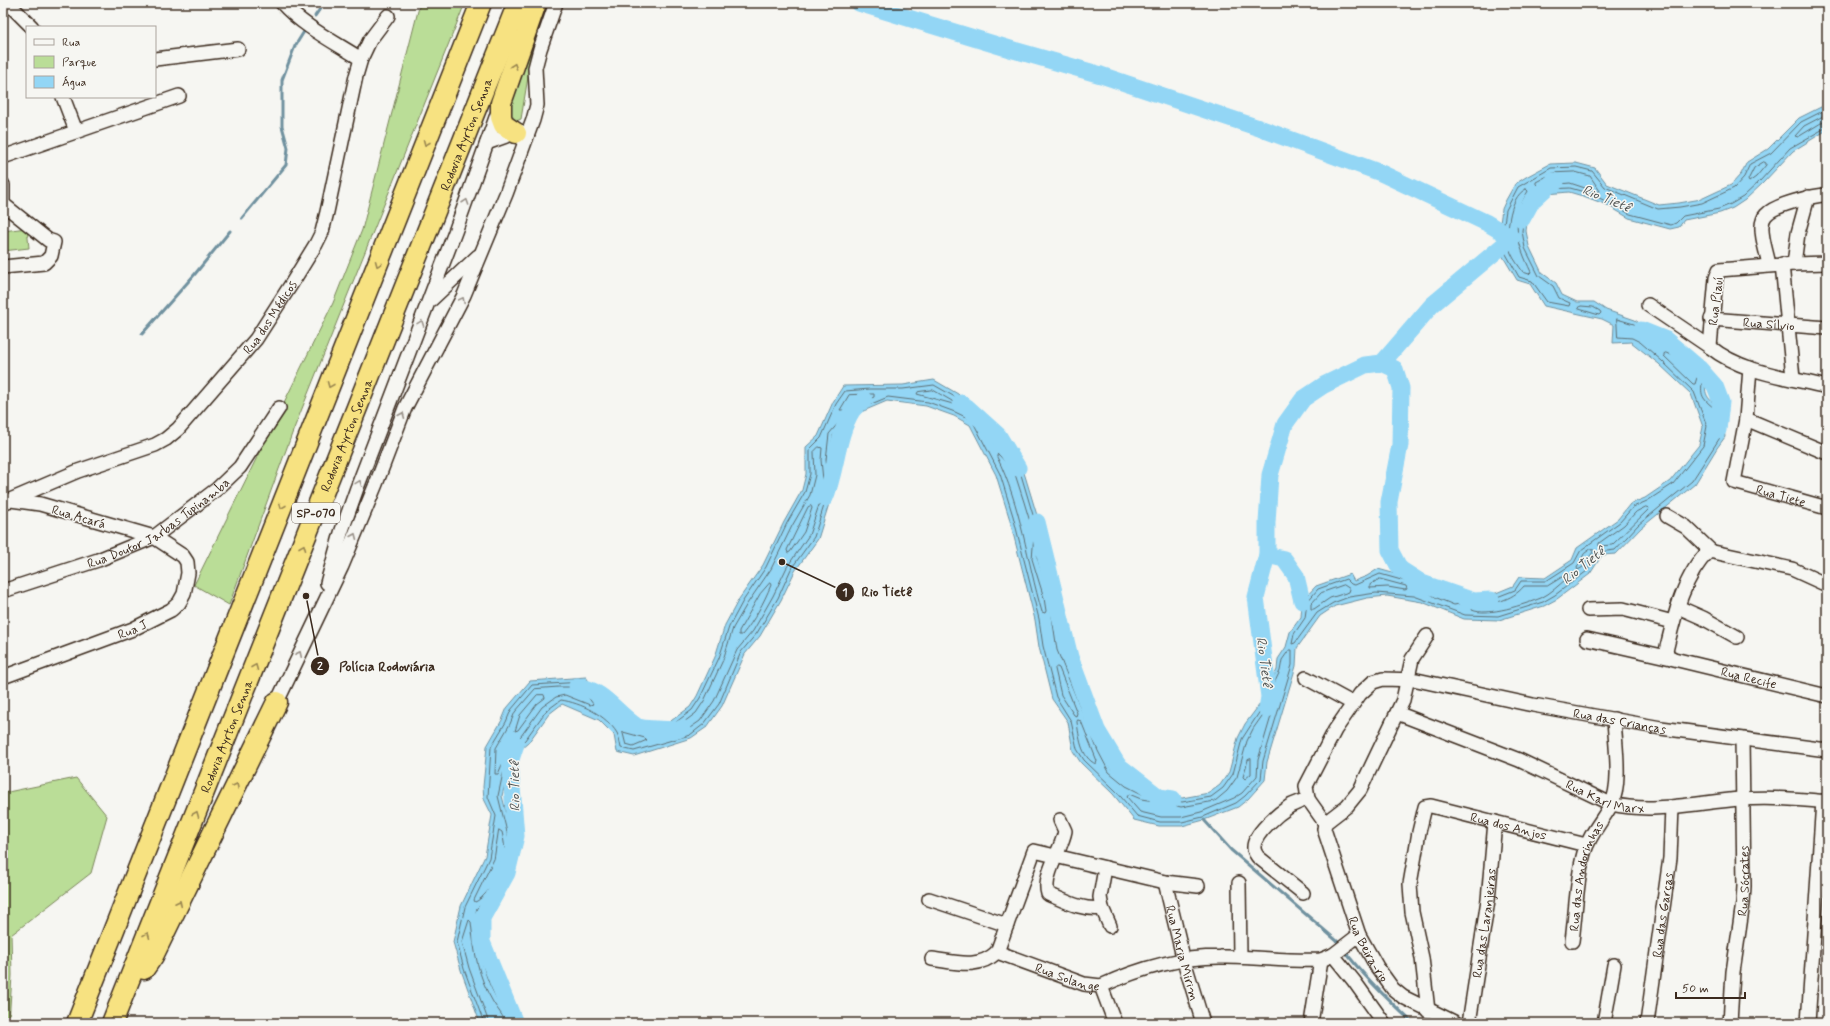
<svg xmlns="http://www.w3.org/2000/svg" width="1830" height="1026" font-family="Mynerve,sans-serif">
<rect width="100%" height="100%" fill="#f6f6f2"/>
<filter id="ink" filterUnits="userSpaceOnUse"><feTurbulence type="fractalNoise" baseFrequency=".025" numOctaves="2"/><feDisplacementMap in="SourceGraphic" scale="8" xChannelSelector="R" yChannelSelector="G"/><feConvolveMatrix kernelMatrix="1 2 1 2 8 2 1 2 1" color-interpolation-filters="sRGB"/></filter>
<g filter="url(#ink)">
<!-- green -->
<g fill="#badd97" stroke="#7a845a">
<polygon points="420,3 465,3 293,431 229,605 194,585 333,303 362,230"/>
<polygon points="546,3 551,3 532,53 521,119 514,122 506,112"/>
<polygon points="27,228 29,248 3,251 3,231"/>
<polygon points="76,778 107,816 91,873 11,935 12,975 9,1023 3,1023 3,793"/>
</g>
<!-- water -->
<path fill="#93d6f5" stroke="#70919f" d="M 1827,104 L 1827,130 L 1793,151 L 1763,183 L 1745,200 L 1733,208 L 1720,213 L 1684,220 L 1679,227 L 1670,229 L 1629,218 L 1607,205 L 1586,197 L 1569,192 L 1536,195 L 1529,206 L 1526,231 L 1529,246 L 1542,273 L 1556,283 L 1562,295 L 1577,302 L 1594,302 L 1606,310 L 1635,320 L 1674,347 L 1691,352 L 1707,372 C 1704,391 1703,398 1722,408 L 1725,437 L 1717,448 L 1695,484 L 1641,528 L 1616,554 L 1602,555 L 1590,574 L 1557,599 L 1544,606 L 1499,620 L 1464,619 L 1422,602 L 1387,596 L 1367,598 L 1335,606 L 1320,616 L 1297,648 L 1296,666 L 1267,762 L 1265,780 L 1248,799 L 1238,807 L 1204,820 L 1182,826 L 1159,826 L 1134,820 L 1113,794 L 1081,763 L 1073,751 L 1068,722 L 1052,699 L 1039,647 L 1035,620 L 1009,517 L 996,475 L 970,425 L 954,416 L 926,406 L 887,401 L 847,418 L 833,435 L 830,460 L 833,491 L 818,539 L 795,571 L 781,600 L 760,636 L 745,654 L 722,706 L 707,727 L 691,738 L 634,756 L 617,752 L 614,735 L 599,720 L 562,704 L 549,714 L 528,743 L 520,750 L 507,775 L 502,796 L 513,839 L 514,859 L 508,876 L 493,900 L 480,912 C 482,944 484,967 500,996 C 505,1006 512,1013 516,1023 L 480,1023 L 461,970 L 453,942 L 461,906 L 485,856 L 492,815 L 484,799 L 483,787 L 487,746 L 502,720 L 507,708 L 530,681 L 586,677 C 596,692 611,713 626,722 C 635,727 647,729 657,731 L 690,707 L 697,696 L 715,657 L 725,625 L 739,599 L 763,565 L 784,522 L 802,490 L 806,474 L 806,447 L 818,436 L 833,402 L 843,386 L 903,385 L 934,380 L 958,394 L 1022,466 L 1043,535 L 1041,557 L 1053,596 L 1061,649 L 1101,749 L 1111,769 L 1129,783 L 1143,791 L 1163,793 L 1182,798 L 1209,793 L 1220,785 L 1229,772 L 1238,738 L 1245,724 L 1260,704 L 1277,670 L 1278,659 L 1286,647 L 1290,632 L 1301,617 L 1302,601 L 1316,586 L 1350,574 L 1354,581 L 1367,576 L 1378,569 L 1414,579 L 1454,601 L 1496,593 L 1513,586 L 1519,577 L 1545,578 L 1572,560 L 1577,548 L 1618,519 L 1630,504 L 1645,498 L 1670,481 L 1699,445 L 1703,427 L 1691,394 L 1659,364 L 1631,342 L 1613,343 L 1614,325 L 1602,319 L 1544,306 L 1530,284 L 1517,280 L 1502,255 L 1499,230 L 1502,209 L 1506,200 L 1515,184 L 1526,177 L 1550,164 L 1576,163 L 1595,168 L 1607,184 L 1659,205 L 1679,203 L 1701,199 L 1731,185 L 1741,174 L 1747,162 L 1768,149 L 1799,118 Z"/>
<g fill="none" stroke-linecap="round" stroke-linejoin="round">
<!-- shore -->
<g stroke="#5e6f74" stroke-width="1">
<polyline points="1827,109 1801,122 1771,153 1750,164 1744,177 1734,188 1702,203 1680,207 1658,209 1605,187 1592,171 1576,167 1551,168 1518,187 1506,210 1503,230 1506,254 1519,277 1532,281 1547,302 1569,306 1570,303 1559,298 1553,286 1539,276 1525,248 1522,231 1525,206 1534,192 1550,189 1570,188 1588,193 1608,202 1630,214 1671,225 1676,223 1683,216 1719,209 1731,204 1743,197 1760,181 1790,148 1827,127"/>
<polyline points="1827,114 1804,126 1795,136 1798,137 1821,123 1827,122"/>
<polygon points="1764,162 1766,163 1766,165 1756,177 1749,182 1748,180 1754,168"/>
<polygon points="1575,172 1590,176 1600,191 1597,192 1570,183 1538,186 1536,184 1536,182 1553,173"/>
<path d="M 1526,189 L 1528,191 C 1510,222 1517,242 1531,272 L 1529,274 L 1523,272 C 1519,266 1514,260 1511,253 C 1505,237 1508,197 1526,189 Z"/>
<polygon points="1581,306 1593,307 1600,311 1601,313 1599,315 1579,309"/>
<path d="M 1617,319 L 1634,324 L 1672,351 L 1689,356 L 1703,372 C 1701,395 1698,396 1718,411 L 1721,436 L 1692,481 L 1638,525 L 1615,550 L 1599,552 L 1587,571 L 1555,595 L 1543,602 L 1498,616 L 1465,615 L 1414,596 L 1376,593 L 1349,597 L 1333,603 L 1317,613 L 1295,643 L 1292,644 L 1294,634 L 1305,618 L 1307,602 L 1318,589 L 1346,579 L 1351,584 L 1355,585 L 1380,574 L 1412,583 L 1437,598 L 1454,605 L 1497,597 L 1515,590 L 1521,581 L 1546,581 L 1574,563 L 1581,550 L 1620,522 L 1633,507 L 1647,501 L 1673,484 L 1703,446 L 1707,426 L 1694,392 L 1662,361 L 1640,342 L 1632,338 L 1618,337 Z"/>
<polygon points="1666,353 1687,361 1698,374 1695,384 1693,384 1664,356 1664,354"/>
<polygon points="933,390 952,401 953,404 917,394 918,392"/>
<polygon points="870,394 874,394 874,397 843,410 840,410 849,395"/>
<polygon points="975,422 978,422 1019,468 1039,535 1037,557 1049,596 1057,650 1098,751 1109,772 1126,786 1142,794 1162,797 1182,802 1211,797 1223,788 1233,774 1242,739 1264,705 1280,671 1282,660 1289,650 1292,650 1292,665 1263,761 1261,779 1245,796 1236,803 1203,817 1182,822 1160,822 1137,816 1116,791 1084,760 1077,749 1071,721 1056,697 1043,646 1039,619 1013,516 1000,474 974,424"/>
<polygon points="819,447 822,448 821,460 824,490 809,535 787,567 773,596 753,631 737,650 714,701 700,721 687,730 673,734 672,731 696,713 704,701 723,660 733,628 747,604 771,569 792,526 810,495 815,475 814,452"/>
<path d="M 998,454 L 1014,471 L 1024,502 L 1034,535 L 1032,559 L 1044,598 L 1046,611 L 1045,613 L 1042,612 C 1027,561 1021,505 997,457 Z"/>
<polygon points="811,506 812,508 804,532 790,552 788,553 787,550 808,507"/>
<polygon points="1646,507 1649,508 1648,510 1612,545 1599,546 1599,543 1624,525 1636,512"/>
<polygon points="1591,549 1593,549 1593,552 1583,567 1578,570 1577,568 1584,554"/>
<path d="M 1564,576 L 1567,576 L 1566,579 C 1558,586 1551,593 1541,598 C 1526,604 1487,617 1472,610 L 1473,607 C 1491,604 1512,601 1524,586 L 1547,586 Z"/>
<polygon points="1380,579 1406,586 1407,589 1405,590 1388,587 1370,588 1370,585"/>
<path d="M 770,583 L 771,585 C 764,602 754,621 742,635 L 739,635 L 739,631 L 760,594 Z"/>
<polygon points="1344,585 1350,589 1349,592 1330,598 1314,609 1311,609 1311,604 1321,593"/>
<polygon points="1057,667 1059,668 1077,713 1076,716 1074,715 1061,695 1055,669"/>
<polygon points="559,687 581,687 593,704 590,705 565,695 556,697 542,707 521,736 513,744 507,753 498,774 495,774 496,748 510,724 515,712 535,689"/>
<polygon points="544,695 545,698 537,704 518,730 515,731 520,715 537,695"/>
<polygon points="1273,701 1275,703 1258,760 1257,776 1242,793 1234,798 1201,812 1181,817 1161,817 1140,812 1127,797 1129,794 1141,799 1161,802 1181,807 1215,801 1227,791 1237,777 1247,741 1253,729"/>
<path d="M 1078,720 L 1081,721 L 1097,761 L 1096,764 C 1081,758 1079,736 1077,722 Z"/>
<polygon points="623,732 645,738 647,740 633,746 626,744"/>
<polygon points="1251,759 1251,774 1245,779 1243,777 1248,760"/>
<path d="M 499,830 L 502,832 C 504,840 505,848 505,857 C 504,869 486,898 475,902 L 474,900 L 494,859 Z"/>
<path d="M 484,1023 L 464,969 L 457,942 L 465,907 L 489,858 L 496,816 L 488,797 L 491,747 L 506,722 L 511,710 L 532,685 L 583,682 L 600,704 L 624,726 L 644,732 L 660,734 L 692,710 L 700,698 L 719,658 L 729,627 L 743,601 L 766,567 L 787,523 L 805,492 L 810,474 L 810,449 L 821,438 L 836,404 L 845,391 L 870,389 L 903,389 L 934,385 L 955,397 L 974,418 L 974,421 L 955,412 L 928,402 L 888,397 L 845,415 L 829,434 L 826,460 L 829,490 L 814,537 L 791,569 L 778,598 L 757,633 L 741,652 L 719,704 L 704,724 L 690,735 L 634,751 L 621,748 C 620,743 619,737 617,733 C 606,715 581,703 561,700 L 546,711 L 525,740 L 517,747 L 503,773 L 498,796 L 509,840 L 510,858 L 504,875 L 490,898 L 477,908 L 476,912 C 478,944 481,971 497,999 C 502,1007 508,1014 511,1023"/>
<path d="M 489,1023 L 469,968 L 462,942 L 469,920 L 471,922 C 474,951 478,977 493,1002 C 497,1009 503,1015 506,1023"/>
</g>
<!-- stream -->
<g stroke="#70919f" stroke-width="3">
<polyline points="315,16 324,3"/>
<polyline points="242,218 286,165 288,148 282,126 282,80 295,46 305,30"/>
<polyline points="142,334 195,274 230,231"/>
<polyline points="1204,820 1231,850 1337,941 1341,946"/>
<path d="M 1344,950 C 1364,977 1388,1000 1413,1023"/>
</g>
<!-- river -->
<g stroke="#93d6f5" stroke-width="17">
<polyline points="859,3 1010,49 1101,75 1262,129 1381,173 1487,223 1512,238 1432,305 1382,363"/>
<polyline points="1522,219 1532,201 1554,181 1556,182"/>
<polyline points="1641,330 1666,340 1700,369 1715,386 1721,402 1718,430"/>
<polyline points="961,403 967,407 998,435 1018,468"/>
<path d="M 825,498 C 836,472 837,435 852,411 C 855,407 860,403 864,400"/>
<polyline points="1037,522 1070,657 1097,730 1118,765 1159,797 1173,799"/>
<polyline points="1267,555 1284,559 1296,576 1302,601"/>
<path d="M 577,686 C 603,690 615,711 635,725 C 641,730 669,729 678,730 L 682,728"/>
<polyline points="1267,709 1269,697 1256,597 1267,555 1267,523 1270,475 1285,424 1303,399 1324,385 1365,365 1382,363 1395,369 1401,388 1400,445 1389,502 1390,550 1400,569 1422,583 1474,601 1491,600"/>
<polyline points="515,1023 482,942 482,918 507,873 516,836 510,762 516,744"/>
</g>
<!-- minor casing -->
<g stroke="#3b2a1e" stroke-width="16">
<g id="minor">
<polyline points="5,3 13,8 32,27"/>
<path d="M 282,3 C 301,25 336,43 361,59"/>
<polyline points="155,59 238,49"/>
<polyline points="63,97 76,131"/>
<polyline points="487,143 520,131"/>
<polyline points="3,157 179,96"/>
<polyline points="3,185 3,200"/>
<polyline points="3,204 48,240 54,242 51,256 44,263 3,267"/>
<path d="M 1827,263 L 1794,264 L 1719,270 L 1716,278 L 1710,347 C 1742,373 1787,377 1827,387"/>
<polyline points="1782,264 1793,378"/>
<polyline points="1794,264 1798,233 1808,197"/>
<path d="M 1769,265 C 1767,253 1761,238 1762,226 C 1762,222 1764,217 1766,215 C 1774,205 1814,195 1827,195"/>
<polyline points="431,300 478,256"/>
<polyline points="1648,305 1710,347"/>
<path id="s1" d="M 1711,319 L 1827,328"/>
<polyline points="1750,368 1746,419 1827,453"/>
<path id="s2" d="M 1746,419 L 1734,482 L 1827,508"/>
<path id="s3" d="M 3,503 L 78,471 L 155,445 L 166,439 L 178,429 L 256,339 L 292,283 L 316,244 L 322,232 L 327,212 L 356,76 L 361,59 L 370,40 L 388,16"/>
<polyline points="1667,516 1686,527 1711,551"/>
<polyline points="327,583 341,533 357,488 455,232 499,109"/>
<path id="s4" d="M 1827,585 L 1792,569 L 1709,551 C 1683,576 1674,618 1666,651 L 1668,656 L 1674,659 L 1827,696"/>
<path id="s5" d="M 3,591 L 98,560 L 154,537 L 217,489 L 240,467 L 279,408"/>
<polyline points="1678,607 1703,618 1737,637"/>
<polyline points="1588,610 1623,609 1673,622"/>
<path id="s6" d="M 1427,636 L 1412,659 L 1403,700 L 1360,790 L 1347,806 L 1325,823 L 1324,829 L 1359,935 L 1377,967 L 1393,989 L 1403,997 L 1456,1023"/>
<polyline points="1587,639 1671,658"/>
<path id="s7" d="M 3,677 L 133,629 L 171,610 L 179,603 L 184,594 L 188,573 L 187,562 L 183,556 L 154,537 L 40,504 L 11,500"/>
<polyline points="1306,678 1352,703"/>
<polyline points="277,702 342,566 376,484 405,408 464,295 506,194 533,120 537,105 535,68 540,49 556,3"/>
<path id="s8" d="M 1397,713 L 1519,760 L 1611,804 C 1654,814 1698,802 1741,799 C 1769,797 1799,799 1827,802"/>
<path id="s9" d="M 1308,799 L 1306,786 L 1335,730 L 1360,694 L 1373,682 L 1383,679 L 1417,680 L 1533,705 L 1661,728 L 1827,750"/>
<path d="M 1060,820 L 1065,831 C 1062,849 1042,876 1048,894 C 1065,901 1083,911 1102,908 L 1110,926"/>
<path id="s10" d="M 1165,882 L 1184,961 L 1203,1023"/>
<polyline points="1239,883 1240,957"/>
<path d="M 1303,893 L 1258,857 C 1256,854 1254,852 1254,848 C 1253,834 1279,813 1290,806 C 1296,803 1302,801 1308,799 L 1325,823"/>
<polyline points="929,899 1007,925"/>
<polyline points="1102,908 1100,897 1105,868"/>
<path id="s11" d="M 1572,941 C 1576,912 1576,881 1584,853 C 1589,835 1602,821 1611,805 C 1622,784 1615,743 1614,719"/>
<path id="s12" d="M 997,952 L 1084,984 L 1101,986 L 1115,1023"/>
<polyline points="1333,955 1354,981 1384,1023"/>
<path d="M 932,959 C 955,962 978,970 997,952 L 1034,851 L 1165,882 L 1198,886"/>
<path d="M 1101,986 C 1138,969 1179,957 1220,957 C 1254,956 1287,962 1321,960 L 1333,955 L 1359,935"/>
<path id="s13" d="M 1428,1011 L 1422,958 L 1412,912 L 1410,884 L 1419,832 L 1425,807 L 1431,806 L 1586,845"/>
<polyline points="1311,1023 1321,960"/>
<path id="s14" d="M 1469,1023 L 1488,900 L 1495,822"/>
<polyline points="1604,1023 1614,965"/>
<path id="s15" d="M 1647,1023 L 1670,858 L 1672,807"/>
<path id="s16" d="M 1730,1023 L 1733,972 L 1743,903 L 1744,886 L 1742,739"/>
<polyline points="1808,1023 1823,801"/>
</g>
</g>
<!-- highway casing -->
<g stroke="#3b2a1e" stroke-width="23">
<g id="highway">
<polyline points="516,133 504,125 501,117 501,103 536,3"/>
<polyline points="144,969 153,956 277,702"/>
<polyline points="77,1023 481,3"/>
<path id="s17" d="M 112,1023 L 518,3"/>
</g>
</g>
<!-- minor -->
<use href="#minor" stroke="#f6f6f2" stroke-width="13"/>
<!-- highway -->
<use href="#highway" stroke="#f7e281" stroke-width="20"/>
</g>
<!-- one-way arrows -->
<defs><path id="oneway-chevron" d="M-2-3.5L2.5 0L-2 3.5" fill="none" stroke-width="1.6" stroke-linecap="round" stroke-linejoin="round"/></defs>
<g stroke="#998650">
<use href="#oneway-chevron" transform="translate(514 66) rotate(-71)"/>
<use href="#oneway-chevron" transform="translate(426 143) rotate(112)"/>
<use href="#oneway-chevron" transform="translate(378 264) rotate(112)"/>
<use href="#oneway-chevron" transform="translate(330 385) rotate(112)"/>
<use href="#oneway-chevron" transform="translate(282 506) rotate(112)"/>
<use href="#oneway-chevron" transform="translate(303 547) rotate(-68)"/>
<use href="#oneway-chevron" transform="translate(255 667) rotate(-68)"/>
<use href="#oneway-chevron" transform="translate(236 786) rotate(-64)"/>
<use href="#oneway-chevron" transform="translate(196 814) rotate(-68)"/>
<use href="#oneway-chevron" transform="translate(179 903) rotate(-64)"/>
<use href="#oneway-chevron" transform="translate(147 935) rotate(-68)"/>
</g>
<g stroke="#989088">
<use href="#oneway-chevron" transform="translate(466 202) rotate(-71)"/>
<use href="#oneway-chevron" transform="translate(462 300) rotate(-62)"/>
<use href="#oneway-chevron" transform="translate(421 323) rotate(-69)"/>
<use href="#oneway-chevron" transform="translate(402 415) rotate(-67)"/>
<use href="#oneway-chevron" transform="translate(359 483) rotate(-69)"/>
<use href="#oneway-chevron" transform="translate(354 536) rotate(-67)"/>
<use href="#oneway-chevron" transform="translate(299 654) rotate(-65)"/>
</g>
</g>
<g text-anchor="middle" stroke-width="3" stroke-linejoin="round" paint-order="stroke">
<!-- shield labels -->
<rect fill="#f6f6f2" stroke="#73675e" stroke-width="1" x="292" y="503" width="48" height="20" rx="3"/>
<g font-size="12" font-weight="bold" fill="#3b2a1e">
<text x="316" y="517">SP-070</text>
</g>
<!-- street labels -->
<g font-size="13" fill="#3b2a1e" stroke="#f6f6f2">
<text dy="5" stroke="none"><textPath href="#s17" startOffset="957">Rodovia Ayrton Senna</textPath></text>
<text transform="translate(1715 301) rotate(-83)" y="5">Rua Piauí</text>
<text dy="5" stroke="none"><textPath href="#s3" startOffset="336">Rua dos Médicos</textPath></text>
<text dy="5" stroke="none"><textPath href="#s1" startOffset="58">Rua Sílvio</textPath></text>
<text dy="5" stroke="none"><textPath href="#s17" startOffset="633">Rodovia Ayrton Senna</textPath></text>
<text dy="5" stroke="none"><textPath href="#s2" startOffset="113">Rua Tiete</textPath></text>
<text transform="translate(79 516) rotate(16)" y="5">Rua Acará</text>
<text dy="5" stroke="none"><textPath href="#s5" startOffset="171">Rua Doutor Jarbas Tupinamba</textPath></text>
<text dy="5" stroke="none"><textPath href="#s7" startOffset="138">Rua J</textPath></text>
<text dy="5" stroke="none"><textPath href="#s4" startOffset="323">Rua Recife</textPath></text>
<text dy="5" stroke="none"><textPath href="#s9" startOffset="389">Rua das Crianças</textPath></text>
<text dy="5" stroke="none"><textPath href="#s17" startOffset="309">Rodovia Ayrton Senna</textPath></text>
<text dy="5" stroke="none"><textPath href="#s8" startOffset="225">Rua Karl Marx</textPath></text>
<text dy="5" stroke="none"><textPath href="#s13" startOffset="293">Rua dos Anjos</textPath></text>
<text dy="5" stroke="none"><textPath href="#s11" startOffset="67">Rua das Andorinhas</textPath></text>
<text dy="5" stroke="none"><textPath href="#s16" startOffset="143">Rua Sócrates</textPath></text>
<text dy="5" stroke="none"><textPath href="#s15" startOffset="109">Rua das Garças</textPath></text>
<text dy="5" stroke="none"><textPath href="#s14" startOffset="101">Rua das Laranjeiras</textPath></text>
<text dy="5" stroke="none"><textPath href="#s6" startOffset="352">Rua Beira-rio</textPath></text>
<text dy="5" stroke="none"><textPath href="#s10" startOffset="73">Rua Maria Mirim</textPath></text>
<text dy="5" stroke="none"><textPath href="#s12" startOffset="75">Rua Solange</textPath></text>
</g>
<!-- water labels -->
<g font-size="14" font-style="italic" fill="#515554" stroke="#f6f6f2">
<text transform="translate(1607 198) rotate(22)" y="5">Rio Tietê</text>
<text transform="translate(1583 565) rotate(-39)" y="5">Rio Tietê</text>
<text transform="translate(1265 662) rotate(82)" y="5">Rio Tietê</text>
<text transform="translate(514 786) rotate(-91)" y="5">Rio Tietê</text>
</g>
</g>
<!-- callouts -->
<path fill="none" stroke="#3b2a1e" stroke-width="1.5" d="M782 562L845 592M306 596L320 666"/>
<g fill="#3b2a1e" stroke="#f6f6f2" stroke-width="1.5">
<circle cx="782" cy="562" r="4"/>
<circle cx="306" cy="596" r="4"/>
<circle cx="845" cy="592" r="10"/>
<circle cx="320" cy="666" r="10"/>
</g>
<g font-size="12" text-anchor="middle" font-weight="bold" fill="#fff">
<text x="845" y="596">1</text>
<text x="320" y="670">2</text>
</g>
<g font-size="14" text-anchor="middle" font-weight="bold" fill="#3b2a1e" stroke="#f6f6f2" stroke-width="3" stroke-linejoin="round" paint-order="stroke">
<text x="887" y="596">Rio Tietê</text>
<text x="387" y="671">Polícia Rodoviária</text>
</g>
<!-- margin -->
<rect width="1830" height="1026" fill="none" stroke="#f6f6f2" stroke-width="16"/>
<rect x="8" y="8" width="1814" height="1010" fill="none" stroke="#3b2a1e" stroke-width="1.5" filter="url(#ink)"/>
<!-- legend -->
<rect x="26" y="26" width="130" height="72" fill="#f6f6f2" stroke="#aba49d"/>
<rect x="34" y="39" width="20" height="6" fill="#f6f6f2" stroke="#aba49d"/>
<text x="62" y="46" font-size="12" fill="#3b2a1e">Rua</text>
<rect x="34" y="56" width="20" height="12" fill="#badd97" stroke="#aba49d"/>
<text x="62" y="66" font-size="12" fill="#3b2a1e">Parque</text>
<rect x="34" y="76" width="20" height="12" fill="#93d6f5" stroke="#aba49d"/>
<text x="62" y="86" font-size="12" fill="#3b2a1e">Água</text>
<!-- scale -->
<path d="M1676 992v6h69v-6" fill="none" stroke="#3b2a1e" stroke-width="2"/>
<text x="1682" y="992" font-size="12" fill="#3b2a1e" stroke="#f6f6f2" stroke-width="3" paint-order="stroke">50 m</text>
</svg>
